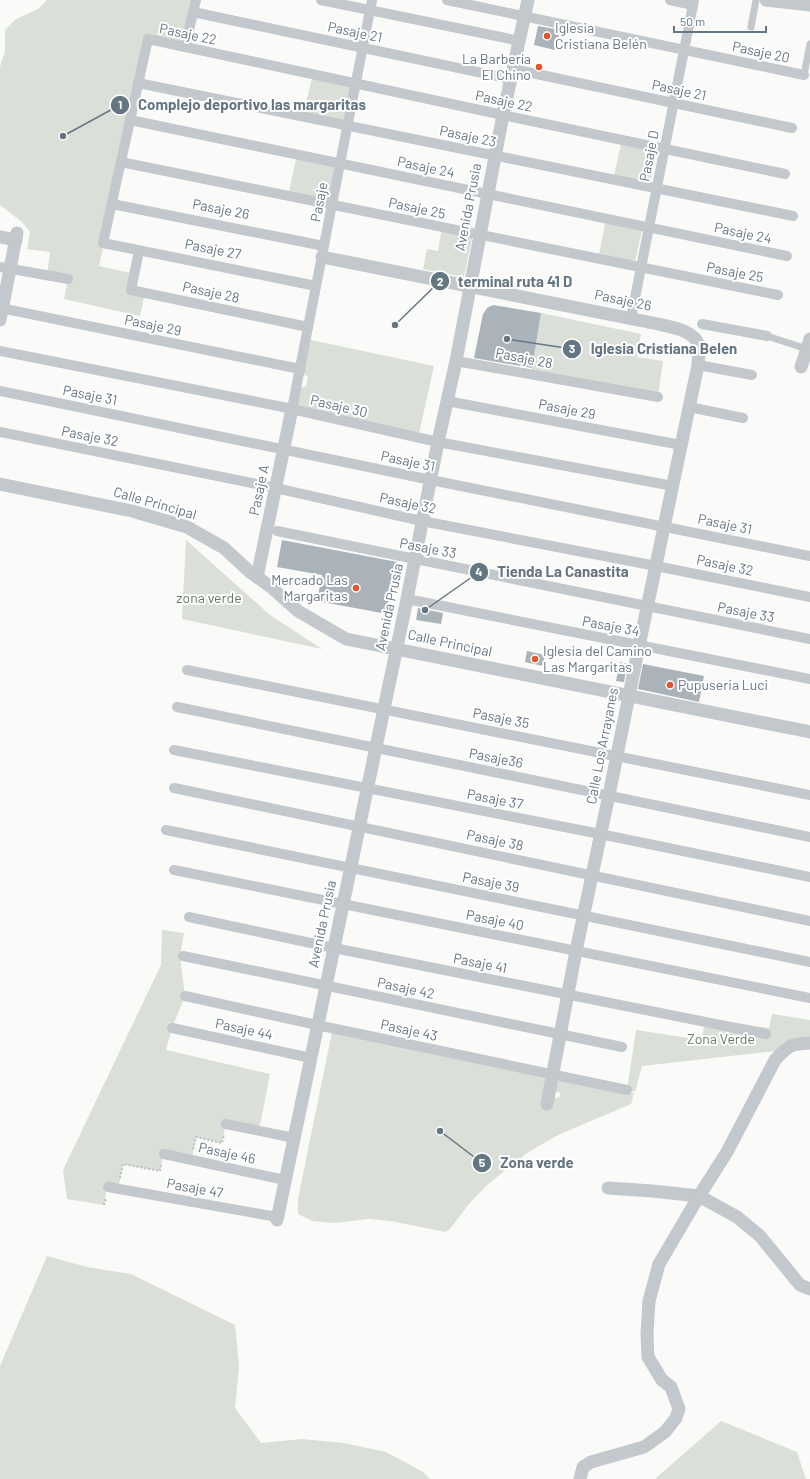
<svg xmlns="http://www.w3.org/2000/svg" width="810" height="1479" font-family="Barlow,sans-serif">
<rect width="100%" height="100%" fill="#fafaf8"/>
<!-- green -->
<g fill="#dadfd7">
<polygon points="47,0 195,0 185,47 148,39 99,266 135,274 131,290 145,293 140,316 64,299 68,280 47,276 50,252 27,249 30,232 22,222 0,205 0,67 5,51 5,30 16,19 38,9"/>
<polygon points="313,74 353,84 343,125 303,116"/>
<polygon points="622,140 658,148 649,187 613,180"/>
<polygon points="297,155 335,163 327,204 288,196"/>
<polygon points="606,219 643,226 634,266 598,259"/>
<polygon points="442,227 473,234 464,277 423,269 427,249 438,251"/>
<polygon points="541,313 641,334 637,357 663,361 658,397 531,374"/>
<polygon points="306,339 434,366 418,438 292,409 298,389 306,386 308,377 302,373"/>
<polygon points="186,540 270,615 322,649 182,619"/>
<polygon points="162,930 184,933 180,956 185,996 172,1028 166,1050 270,1074 259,1130 226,1124 222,1143 196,1137 192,1158 164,1152 160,1171 123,1164 119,1185 108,1183 104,1205 67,1199 63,1170 161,965"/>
<path d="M 772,1014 L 810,1020 L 810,1038 C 796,1038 785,1038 776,1051 L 642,1066 L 635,1092 L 627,1090 L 636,1030 L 701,1040 L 706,1018 L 769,1028 Z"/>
<polygon points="332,1032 547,1076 552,1105 555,1098 560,1097 560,1093 555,1091 557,1077 634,1093 631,1104 558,1135 527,1153 487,1185 469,1204 450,1229 445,1232 391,1221 369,1219 334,1223 312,1221 298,1214 298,1199"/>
<polygon points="47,1256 87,1267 131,1274 235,1325 239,1366 235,1408 261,1443 302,1439 344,1443 386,1452 423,1472 430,1479 0,1479 0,1366"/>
<polygon points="721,1421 797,1452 806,1479 655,1479"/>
</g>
<!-- building -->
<g fill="#aab3b9">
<polygon points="538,26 560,30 555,50 534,45"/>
<polygon points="493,305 541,313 532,368 474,358 483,314 487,308"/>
<polygon points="282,540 397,562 387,614 317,601 322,575 277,567"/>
<polygon points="418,608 443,613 441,624 416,620"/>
<polygon points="527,651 545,655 543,666 525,662"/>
<polygon points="620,662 627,664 624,682 616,681"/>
<polygon points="643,664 704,676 699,702 638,689"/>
</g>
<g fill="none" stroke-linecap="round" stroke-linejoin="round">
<!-- path -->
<g stroke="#bbbfc2" stroke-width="2" stroke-dasharray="2 2" stroke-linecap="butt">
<polyline points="193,1149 196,1137 222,1143 224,1135"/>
<polyline points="120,1178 123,1164 160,1171 161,1163"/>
<polyline points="104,1205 106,1198"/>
</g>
<!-- service -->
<g stroke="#c3c8cc" stroke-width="7">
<polyline points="751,27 756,0"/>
<polyline points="804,75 810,44"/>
<polyline points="767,336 807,349"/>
</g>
<!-- pedestrian -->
<g stroke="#c3c8cc" stroke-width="10">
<polyline points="321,0 520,41"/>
<polyline points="447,0 804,75"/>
<polyline points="670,0 693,5"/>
<polyline points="193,12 511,79"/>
<polyline points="185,47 196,0"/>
<polyline points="513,69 792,128"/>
<polyline points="138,83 793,216"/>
<polyline points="130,120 787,256"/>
<polyline points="121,162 778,295"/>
<polyline points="112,204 324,246"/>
<polyline points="139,251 131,290 308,327"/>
<polyline points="0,267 68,279"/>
<polyline points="316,286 103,243 148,39 503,115 785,174"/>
<polyline points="0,308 300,369"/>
<polyline points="631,318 694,0"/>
<polyline points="702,324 767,336"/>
<polyline points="0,351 283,407 438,442 673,486"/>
<polyline points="456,361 658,397"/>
<polyline points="698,365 752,375"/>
<polyline points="0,391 431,480 810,556"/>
<polyline points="447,401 681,445"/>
<polyline points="689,407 743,418"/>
<polyline points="292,409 372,0"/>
<polyline points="0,432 271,487 422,521 656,566 810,597"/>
<polyline points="277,531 810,639"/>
<polyline points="407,599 810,679"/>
<polyline points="187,670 810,795"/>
<polyline points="177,707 810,837"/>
<polyline points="174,750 600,834 810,877"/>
<polyline points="174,788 810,921"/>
<polyline points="166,830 810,962"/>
<polyline points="174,870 810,998"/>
<polyline points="189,917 334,948 766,1034"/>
<polyline points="183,956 622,1047"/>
<polyline points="185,996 317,1025 627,1090"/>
<polyline points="172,1028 311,1058"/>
<polyline points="226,1124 294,1138"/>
<polyline points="164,1154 285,1180"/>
<polyline points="108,1187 277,1217"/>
</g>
<!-- minor -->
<g stroke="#c3c8cc" stroke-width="13">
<polyline points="766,0 810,5"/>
<polyline points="0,237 16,240"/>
<path d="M 322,257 L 658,324 C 671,327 695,330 699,346 C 700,351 698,360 698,365 L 639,646 L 609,795 L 576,951 L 547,1104"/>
<polyline points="0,320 17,233"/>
<polyline points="801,367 810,339"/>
<polyline points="0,484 132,511 187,527 224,548 250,572 271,587 298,611 346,639 810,732"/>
<polyline points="257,577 292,409"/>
<polyline points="608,1188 652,1191 699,1196 737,1217 760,1236 800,1285 810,1289"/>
<polyline points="277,1220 407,599 438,442 456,361 503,115 528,0"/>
<path d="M 580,1479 L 583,1467 L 591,1462 L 644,1447 L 665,1432 L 676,1418 L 679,1409 L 671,1387 L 662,1380 L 648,1357 L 647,1334 L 649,1301 L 659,1264 L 699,1196 L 727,1152 L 775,1060 C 789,1045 790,1044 810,1043"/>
</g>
</g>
<!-- markers -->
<g fill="#e4572e" stroke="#fff" stroke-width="1.5">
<circle cx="547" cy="36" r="4"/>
<circle cx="539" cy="67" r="4"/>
<circle cx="356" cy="588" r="4"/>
<circle cx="535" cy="659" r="4"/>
<circle cx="670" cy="685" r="4"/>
</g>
<g text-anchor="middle" stroke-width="4" stroke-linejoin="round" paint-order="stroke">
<!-- poi labels -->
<g font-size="14" fill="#657683" stroke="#fff" text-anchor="start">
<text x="555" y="33">Iglesia<tspan x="555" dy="16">Cristiana Belén</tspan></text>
<text x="531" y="64" text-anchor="end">La Barbería<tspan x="531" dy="16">El Chino</tspan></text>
<text x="348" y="585" text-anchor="end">Mercado Las<tspan x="348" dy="16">Margaritas</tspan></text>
<text x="543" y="656">Iglesia del Camino<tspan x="543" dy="16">Las Margaritas</tspan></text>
<text x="678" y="690">Pupuseria Luci</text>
</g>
<!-- street labels -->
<g font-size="14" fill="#657683" stroke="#fff">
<text transform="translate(355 32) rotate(12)" y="5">Pasaje 21</text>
<text transform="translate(188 34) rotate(12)" y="5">Pasaje 22</text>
<text transform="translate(761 52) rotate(12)" y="5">Pasaje 20</text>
<text transform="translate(679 90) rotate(12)" y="5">Pasaje 21</text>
<text transform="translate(504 101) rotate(12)" y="5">Pasaje 22</text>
<text transform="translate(468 136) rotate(12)" y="5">Pasaje 23</text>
<text transform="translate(649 156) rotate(-79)" y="5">Pasaje D</text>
<text transform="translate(426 167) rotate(12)" y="5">Pasaje 24</text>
<text transform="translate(319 202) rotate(-79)" y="5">Pasaje</text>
<text transform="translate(468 207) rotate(-79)" y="5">Avenida Prusia</text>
<text transform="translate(417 208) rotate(12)" y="5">Pasaje 25</text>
<text transform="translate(221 209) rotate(11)" y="5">Pasaje 26</text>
<text transform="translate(743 233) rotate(12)" y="5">Pasaje 24</text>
<text transform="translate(213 249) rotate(11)" y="5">Pasaje 27</text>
<text transform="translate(735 272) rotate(11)" y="5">Pasaje 25</text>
<text transform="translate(211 292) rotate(12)" y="5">Pasaje 28</text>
<text transform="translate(623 300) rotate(12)" y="5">Pasaje 26</text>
<text transform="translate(153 325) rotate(12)" y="5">Pasaje 29</text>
<text transform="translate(524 358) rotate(11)" y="5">Pasaje 28</text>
<text transform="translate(90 395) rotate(11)" y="5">Pasaje 31</text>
<text transform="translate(339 406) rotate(13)" y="5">Pasaje 30</text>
<text transform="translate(567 409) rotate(11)" y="5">Pasaje 29</text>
<text transform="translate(90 436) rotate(11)" y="5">Pasaje 32</text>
<text transform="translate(408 461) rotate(12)" y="5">Pasaje 31</text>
<text transform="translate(259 490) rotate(-78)" y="5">Pasaje A</text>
<text transform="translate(155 503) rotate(16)" y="5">Calle Principal</text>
<text transform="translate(408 503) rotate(12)" y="5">Pasaje 32</text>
<text transform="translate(725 524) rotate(12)" y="5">Pasaje 31</text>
<text transform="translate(428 548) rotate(11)" y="5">Pasaje 33</text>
<text transform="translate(725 565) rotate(12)" y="5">Pasaje 32</text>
<text transform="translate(389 607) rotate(-78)" y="5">Avenida Prusia</text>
<text transform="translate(746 612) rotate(11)" y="5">Pasaje 33</text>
<text transform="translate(611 626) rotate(11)" y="5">Pasaje 34</text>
<text transform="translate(450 643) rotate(12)" y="5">Calle Principal</text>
<text transform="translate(501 718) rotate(11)" y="5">Pasaje 35</text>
<text transform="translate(602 746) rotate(-79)" y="5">Calle Los Arrayanes</text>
<text transform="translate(496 758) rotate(11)" y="5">Pasaje36</text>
<text transform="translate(495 799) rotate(11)" y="5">Pasaje 37</text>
<text transform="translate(495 840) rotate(12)" y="5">Pasaje 38</text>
<text transform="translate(491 882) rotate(11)" y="5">Pasaje 39</text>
<text transform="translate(495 920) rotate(11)" y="5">Pasaje 40</text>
<text transform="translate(322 924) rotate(-78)" y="5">Avenida Prusia</text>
<text transform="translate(480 963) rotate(11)" y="5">Pasaje 41</text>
<text transform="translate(406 988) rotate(12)" y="5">Pasaje 42</text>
<text transform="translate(244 1029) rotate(12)" y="5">Pasaje 44</text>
<text transform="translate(409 1030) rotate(12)" y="5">Pasaje 43</text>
<text transform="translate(227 1153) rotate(12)" y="5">Pasaje 46</text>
<text transform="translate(195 1188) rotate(10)" y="5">Pasaje 47</text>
</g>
<!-- park labels -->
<g font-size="14" fill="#687a64" stroke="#fff">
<text x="209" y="603">zona verde</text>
<text x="721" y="1044">Zona Verde</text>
</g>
</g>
<!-- callouts -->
<path fill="none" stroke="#657683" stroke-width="1.5" d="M63 136L120 105M395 325L440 281M507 339L572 349M425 610L479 572M440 1131L482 1163"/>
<g fill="#657683" stroke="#fff" stroke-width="1.5">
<circle cx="63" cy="136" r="4"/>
<circle cx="395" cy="325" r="4"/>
<circle cx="507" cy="339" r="4"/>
<circle cx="425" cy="610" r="4"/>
<circle cx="440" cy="1131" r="4"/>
<circle cx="120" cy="105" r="10"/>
<circle cx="440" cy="281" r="10"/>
<circle cx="572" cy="349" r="10"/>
<circle cx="479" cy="572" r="10"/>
<circle cx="482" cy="1163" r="10"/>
</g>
<g font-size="12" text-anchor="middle" font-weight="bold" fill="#fff">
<text x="120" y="109">1</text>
<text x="440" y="286">2</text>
<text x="572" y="353">3</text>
<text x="479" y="576">4</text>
<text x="482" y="1167">5</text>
</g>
<g font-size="15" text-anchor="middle" font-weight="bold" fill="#657683" stroke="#fff" stroke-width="4" stroke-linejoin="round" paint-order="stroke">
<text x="252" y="110">Complejo deportivo las margaritas</text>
<text x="515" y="287">terminal ruta 41 D</text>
<text x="664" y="354">Iglesia Cristiana Belen</text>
<text x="563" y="577">Tienda La Canastita</text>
<text x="537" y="1168">Zona verde</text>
</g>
<!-- scale -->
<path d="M674 26v6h92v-6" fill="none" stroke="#657683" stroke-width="2"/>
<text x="680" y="26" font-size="12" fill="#657683" stroke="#ffffff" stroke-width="3" paint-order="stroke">50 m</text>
</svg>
